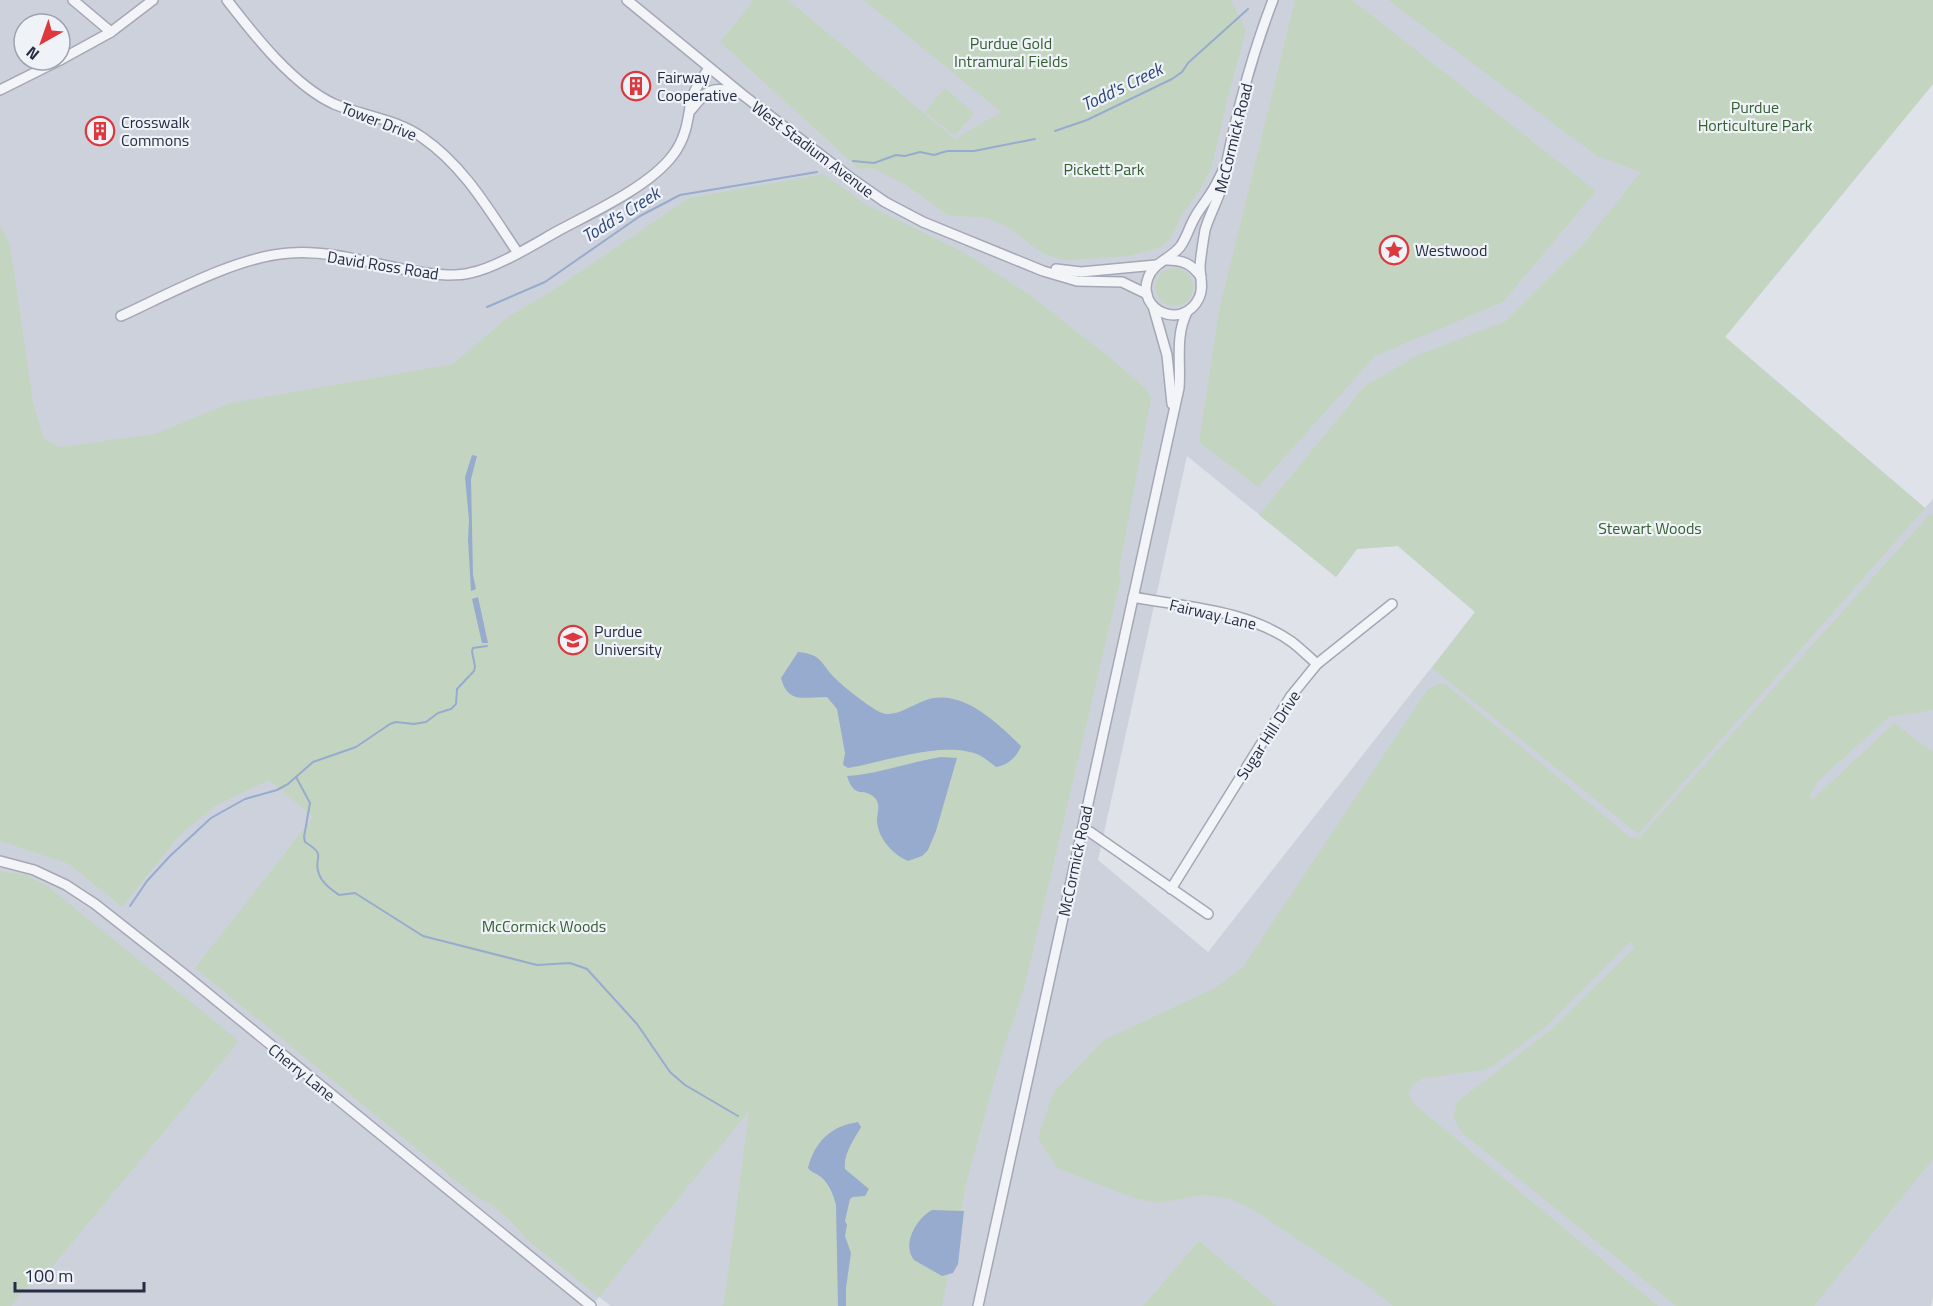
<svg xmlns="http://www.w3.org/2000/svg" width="1933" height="1306" font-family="'Titillium Web',sans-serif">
<rect width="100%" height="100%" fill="#e0e2ea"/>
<!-- built -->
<path fill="#cdd1dc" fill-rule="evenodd" d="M 0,0 L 1933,0 L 1933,84 L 1725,337 L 1925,508 L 1933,499 L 1933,1298 L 1931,1306 L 611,1306 L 599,1297 L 591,1306 L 0,1306 ZM 24,24 L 60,24 L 60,60 L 24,60 ZM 1187,456 L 1336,577 L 1357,549 L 1398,546 L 1475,612 L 1208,952 L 1098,860 Z"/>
<!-- green -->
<g fill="#c3d5c0">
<polygon points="754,0 788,0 955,139 1001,112 864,0 1231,0 1246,30 1228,97 1212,166 1201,188 1181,216 1171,238 1161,247 1129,256 1067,260 1047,255 1035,248 1006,226 995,221 982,217 951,216 945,213 906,185 873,168 859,169 720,42"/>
<polygon points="1295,0 1352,0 1596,191 1503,302 1375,356 1258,487 1199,442 1219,311"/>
<polygon points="1388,0 1933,0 1933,84 1725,337 1925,508 1638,834 1432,668 1475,612 1398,546 1357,549 1336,577 1259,515 1365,386 1416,356 1506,321 1585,242 1641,172 1597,156"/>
<polygon points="945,88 974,113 955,136 925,112"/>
<path d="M 823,174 L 867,205 L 963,252 L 1030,295 L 1113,360 L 1147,390 L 1151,399 L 1119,570 L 1121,578 L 1025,985 L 1001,1057 L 966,1184 L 942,1306 L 722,1306 L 724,1303 L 749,1111 L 599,1297 L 526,1239 C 514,1223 496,1204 477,1198 L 195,968 L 313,817 L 269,780 L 215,806 L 179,836 L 122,907 L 69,864 L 0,841 L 0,226 L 10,244 L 33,402 L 43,438 L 60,447 L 155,434 L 231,403 L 453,364 L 508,317 L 549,293 L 689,198 Z"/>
<circle cx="1174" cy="287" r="19"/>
<polygon points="1933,514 1933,710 1889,717 1819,780 1809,796 1813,799 1894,723 1933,752 1933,1159 1814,1306 1676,1306 1461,1132 1453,1117 1458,1101 1552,1029 1634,948 1631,941 1547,1026 1495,1065 1483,1070 1421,1079 1412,1086 1409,1094 1414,1104 1658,1306 1393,1306 1368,1286 1252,1209 1230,1199 1203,1195 1159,1203 1134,1198 1057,1168 1038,1138 1053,1093 1104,1040 1215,988 1243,967 1427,690 1438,684 1445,684 1630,837 1639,838 1929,515"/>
<polygon points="0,871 26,875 46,885 239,1041 47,1273 28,1285 11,1306 0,1306"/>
<polygon points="1199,1241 1277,1306 1143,1306"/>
</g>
<!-- water -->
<g fill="#97abce">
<polygon points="472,455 477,456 471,479 473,575 476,589 471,591 468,540 469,520 465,477"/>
<polygon points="478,597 488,643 482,643 472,599"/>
<path d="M 798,652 C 824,654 821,666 837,680 C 845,688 872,709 882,713 C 895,717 909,707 921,702 C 959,685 995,721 1021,746 C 1017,757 1008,765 996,767 C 991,763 986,759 981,756 C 946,739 885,762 848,768 L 843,765 L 845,753 L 837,709 L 827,697 C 803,697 788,704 781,678 Z"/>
<path d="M 941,757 L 957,758 L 936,831 L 928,850 L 922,856 L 908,861 C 892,854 878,838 877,821 C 877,812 881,805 875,798 C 864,786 855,801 847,776 C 879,774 909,762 941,757 Z"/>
<path d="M 858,1122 L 861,1127 C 854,1140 843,1154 845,1169 L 869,1189 L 865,1196 L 853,1197 L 850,1199 L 845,1221 L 847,1225 L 845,1236 L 851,1253 L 846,1288 L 846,1306 L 838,1306 L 836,1205 C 833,1194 830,1185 821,1177 C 816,1173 812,1173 808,1168 C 815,1141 831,1126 858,1122 Z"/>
<path d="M 932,1210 L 964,1211 L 958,1264 L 953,1273 L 942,1276 L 914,1260 C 901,1244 917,1218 932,1210 Z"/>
</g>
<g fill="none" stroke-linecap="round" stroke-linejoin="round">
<!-- stream -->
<g stroke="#97abce" stroke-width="2">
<polyline points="1055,131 1087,120 1172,79 1182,72 1188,63 1248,9"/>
<polyline points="853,161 874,163 896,155 905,156 920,152 934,155 947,151 974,151 1035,139"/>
<polyline points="487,307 545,282 640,216 680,195 817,172"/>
<path d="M 296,777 L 310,803 L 304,837 L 305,842 C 329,857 312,856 319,874 C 322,883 331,889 339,895 L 355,893 L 423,936 L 537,965 L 570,963 L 587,969 L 637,1024 L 670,1072 L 685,1085 L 738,1116"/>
<polyline points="130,906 147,881 170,856 211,818 245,799 277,790 288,784 313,762 356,747 390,724 396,722 414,724 426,722 438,713 451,709 456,704 457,689 474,671 475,667 472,651 473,648 487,646"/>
</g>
<!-- minor casing -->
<g stroke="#a4a8b5" stroke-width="12">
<g id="minor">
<polyline points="73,0 111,32"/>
<path d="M 227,0 C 254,35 293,85 334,104 C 363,116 397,119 423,138 C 465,167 490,212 518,253"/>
<polyline points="627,0 743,95 852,179 885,202 923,222 1043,271 1077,281 1122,282 1147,294"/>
<polyline points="60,60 111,32 153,0"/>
<polyline points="0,90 60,60"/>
<path d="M 691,110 C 705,92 712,84 736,93"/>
<path d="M 1226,164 C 1221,175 1216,186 1209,196 C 1204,204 1198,211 1194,219 C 1189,228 1186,239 1180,247 C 1170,259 1153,263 1148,278 C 1136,311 1183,331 1199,298 C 1204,288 1200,277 1200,266 C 1201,254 1203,242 1205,230 C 1210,213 1220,197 1224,179 C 1226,174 1225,167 1227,161 C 1238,107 1253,52 1273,0"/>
<path d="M 1167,260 C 1183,260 1192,264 1201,277"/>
<polyline points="1056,269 1081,272 1156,265"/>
<polyline points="1153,306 1167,355 1172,404"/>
<path d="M 121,316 C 169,294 238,256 290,253 C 343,249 395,273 448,275 C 455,275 463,275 470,273 C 496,268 533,245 556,232 C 591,213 649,187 673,155 C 686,138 688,120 691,100 C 694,89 703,77 709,68"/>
<path d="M 1133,597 C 1186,607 1247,610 1292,642 C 1301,649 1309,657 1317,664"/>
<polyline points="1082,830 1090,832 1208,914"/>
<polyline points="0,861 34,870 66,885 95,904 184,974 591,1306"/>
<polyline points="1171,889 1291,696 1317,664 1392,604"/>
<path d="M 978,1306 L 1179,388 C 1181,362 1175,336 1187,312"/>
</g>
</g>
<!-- minor -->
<use href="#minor" stroke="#f3f4f8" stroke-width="9"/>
</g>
<!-- icons -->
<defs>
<g id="building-ring" transform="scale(1.5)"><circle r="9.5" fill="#eff2f7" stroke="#dc383d" stroke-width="1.5"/><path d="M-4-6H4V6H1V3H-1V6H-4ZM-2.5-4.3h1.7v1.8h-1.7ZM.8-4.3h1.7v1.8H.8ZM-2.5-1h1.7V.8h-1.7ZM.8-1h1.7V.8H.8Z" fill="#dc383d"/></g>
<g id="sight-ring" transform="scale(1.5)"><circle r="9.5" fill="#eff2f7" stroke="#dc383d" stroke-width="1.5"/><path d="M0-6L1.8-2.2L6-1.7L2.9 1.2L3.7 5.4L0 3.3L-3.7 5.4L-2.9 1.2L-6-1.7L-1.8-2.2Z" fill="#dc383d"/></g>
<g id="university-ring" transform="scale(1.5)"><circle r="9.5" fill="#eff2f7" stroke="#dc383d" stroke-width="1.5"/><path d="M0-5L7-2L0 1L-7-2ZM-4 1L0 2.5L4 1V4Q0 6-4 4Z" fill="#dc383d"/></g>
</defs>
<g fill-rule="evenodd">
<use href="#building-ring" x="636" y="86"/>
<use href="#building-ring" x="100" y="131"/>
<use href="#sight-ring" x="1394" y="250"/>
<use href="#university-ring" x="573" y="640"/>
</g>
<g text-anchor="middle" stroke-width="4.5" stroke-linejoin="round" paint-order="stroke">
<!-- park labels -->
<g font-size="16" fill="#356032" stroke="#eff2f7">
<text x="1011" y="49">Purdue Gold<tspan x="1011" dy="18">Intramural Fields</tspan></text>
<text x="1755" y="113">Purdue<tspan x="1755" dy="18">Horticulture Park</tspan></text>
<text x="1104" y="175">Pickett Park</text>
<text x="1650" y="534">Stewart Woods</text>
<text x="544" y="932">McCormick Woods</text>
</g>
<!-- poi labels -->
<g font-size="16" fill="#262d43" stroke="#eff2f7" text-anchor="start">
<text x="657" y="83">Fairway<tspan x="657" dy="18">Cooperative</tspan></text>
<text x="121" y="128">Crosswalk<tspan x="121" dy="18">Commons</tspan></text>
<text x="1415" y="256">Westwood</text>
<text x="594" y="637">Purdue<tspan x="594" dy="18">University</tspan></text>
</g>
<!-- street labels -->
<g font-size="16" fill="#262d43" stroke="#eff2f7">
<text transform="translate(379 121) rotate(21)" y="6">Tower Drive</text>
<text transform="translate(1233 138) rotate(-76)" y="6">McCormick Road</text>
<text transform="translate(813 149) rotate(37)" y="6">West Stadium Avenue</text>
<text transform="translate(383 265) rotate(9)" y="6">David Ross Road</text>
<text transform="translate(1213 614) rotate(13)" y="6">Fairway Lane</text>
<text transform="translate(1268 735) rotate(-57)" y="6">Sugar Hill Drive</text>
<text transform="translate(1075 861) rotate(-78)" y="6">McCormick Road</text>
<text transform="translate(302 1072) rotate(39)" y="6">Cherry Lane</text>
</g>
<!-- water labels -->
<g font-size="18" font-style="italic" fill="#2c467b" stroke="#eff2f7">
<text transform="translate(1122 87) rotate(-26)" y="6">Todd's Creek</text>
<text transform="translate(621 215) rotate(-32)" y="6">Todd's Creek</text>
</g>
</g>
<!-- north arrow -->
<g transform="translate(42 42) rotate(220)"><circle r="28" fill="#eff2f7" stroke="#9fa3af" stroke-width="1.5"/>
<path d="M0-4.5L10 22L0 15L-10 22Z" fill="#dc383d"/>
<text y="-9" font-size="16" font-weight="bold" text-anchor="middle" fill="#262d43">N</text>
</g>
<!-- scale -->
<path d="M15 1282v9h129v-9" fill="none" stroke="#262d43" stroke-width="3"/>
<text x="24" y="1282" font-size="18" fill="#262d43" stroke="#eff2f7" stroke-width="4.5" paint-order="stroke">100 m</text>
</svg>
